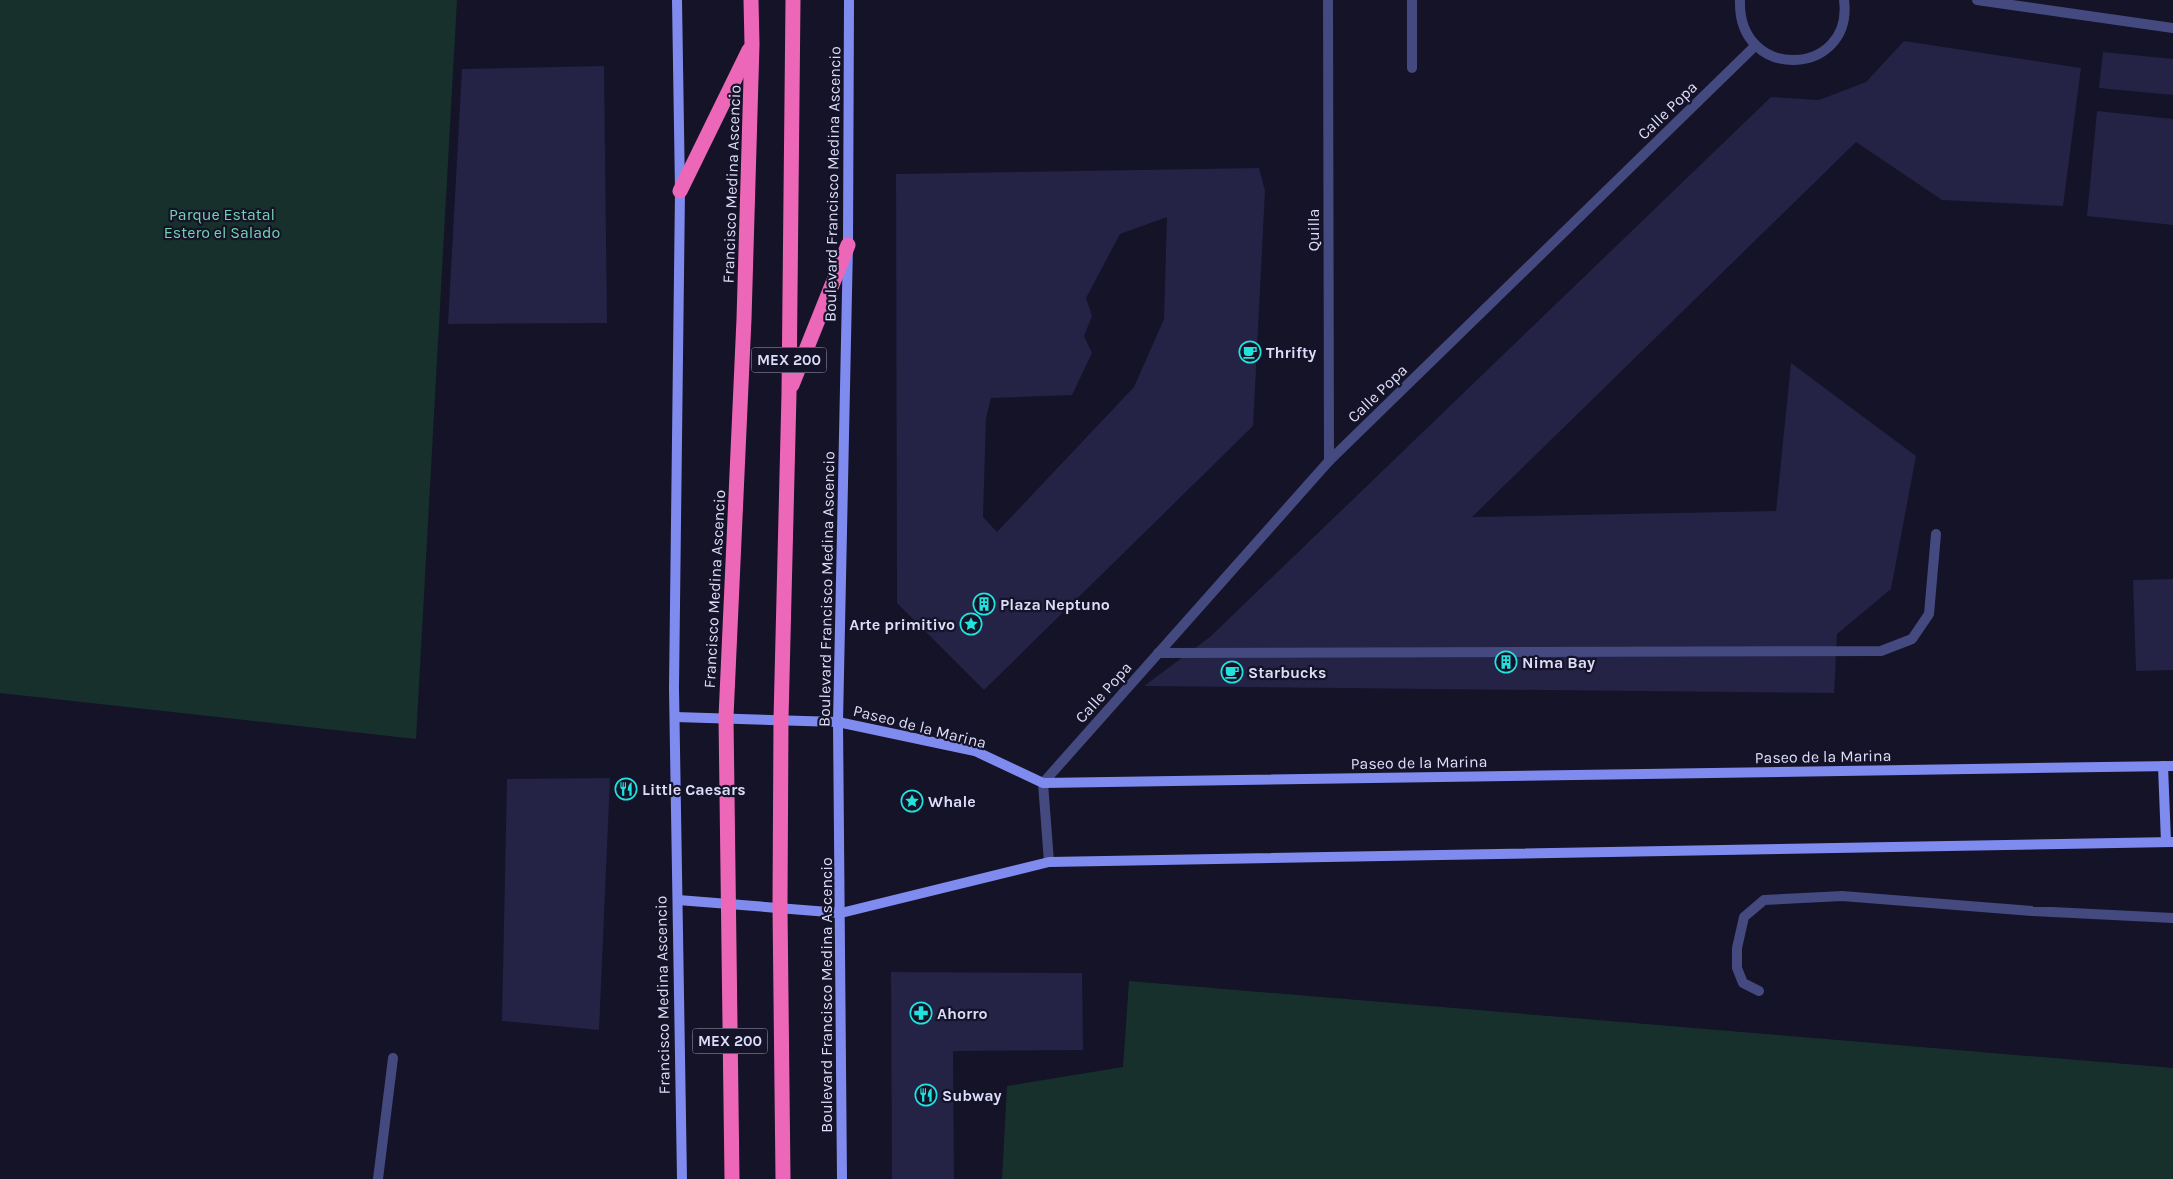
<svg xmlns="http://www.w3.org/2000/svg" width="2173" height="1179" font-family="Karla,sans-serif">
<rect width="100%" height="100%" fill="#141327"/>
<!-- green -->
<g fill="#17302c">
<polygon points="0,0 457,0 416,739 0,693"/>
<polygon points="1129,981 2173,1068 2173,1179 1002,1179 1007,1086 1123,1067"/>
</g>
<!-- building -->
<g fill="#242245" fill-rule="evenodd">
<polygon points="1904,41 2081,68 2063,206 1942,200 1856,142 1472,517 1776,511 1791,363 1916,456 1891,589 1837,634 1834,693 1144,686 1210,637 1771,97 1819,100 1866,82"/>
<polygon points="2103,52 2173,59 2173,95 2099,88"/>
<polygon points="604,66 607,323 448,324 462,69"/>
<polygon points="2097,111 2173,119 2173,225 2087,216"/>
<path d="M 1259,168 L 1265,191 L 1253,426 L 984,690 L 897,603 L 896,174 ZM 1167,217 L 1164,319 L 1134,387 L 997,532 L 983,517 L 986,418 L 991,398 L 1072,395 L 1092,353 L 1084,336 L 1092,316 L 1086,298 L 1120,234 Z"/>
<polygon points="2173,579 2173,670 2136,671 2133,580"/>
<polygon points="610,778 599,1030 502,1021 507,779"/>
<polygon points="891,972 1082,973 1083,1050 953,1051 954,1179 892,1179"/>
</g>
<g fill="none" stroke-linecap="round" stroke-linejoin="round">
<!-- lane -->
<g stroke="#444980" stroke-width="10">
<polyline points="1412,0 1412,68"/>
<polyline points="1158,653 1881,651 1912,639 1929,614 1936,534"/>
</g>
<!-- street -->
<g stroke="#444980" stroke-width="10">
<polyline points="1328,0 1329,461"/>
<path d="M 1740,0 C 1737,83 1854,77 1844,0"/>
<polyline points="1977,0 2173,28"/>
<polyline points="1049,862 1043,783 1329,461 1755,46"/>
<polyline points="1759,991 1743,983 1737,968 1737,948 1744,917 1764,900 1842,896 2032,911 2173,918"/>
<polyline points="378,1179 393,1058"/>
</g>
<!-- secondary -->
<g stroke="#808bef" stroke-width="10">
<polyline points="677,0 680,191 674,688 682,1179"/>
<polyline points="675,717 838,722 975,751 1043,783 2173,766"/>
<polyline points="2163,766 2166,842"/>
<polyline points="678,900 841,913 1049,862 2173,842"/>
<polyline points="842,1179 838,722 848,245 849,0"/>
</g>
<!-- highway -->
<g stroke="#ec67b7" stroke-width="15">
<polyline points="680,191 749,50"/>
<polyline points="792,385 848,245"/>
<polyline points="732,1179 726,717 744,319 752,44 751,0"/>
<polyline points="783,1179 780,907 781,719 789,394 793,0"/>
</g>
</g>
<!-- icons -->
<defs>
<g id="cafe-ring" transform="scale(1.125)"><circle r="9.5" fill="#141327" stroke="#21e3de" stroke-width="1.5"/><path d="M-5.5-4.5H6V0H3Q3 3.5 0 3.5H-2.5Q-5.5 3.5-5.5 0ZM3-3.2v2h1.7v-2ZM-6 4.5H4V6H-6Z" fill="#21e3de"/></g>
<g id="building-ring" transform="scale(1.125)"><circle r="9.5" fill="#141327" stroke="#21e3de" stroke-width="1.5"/><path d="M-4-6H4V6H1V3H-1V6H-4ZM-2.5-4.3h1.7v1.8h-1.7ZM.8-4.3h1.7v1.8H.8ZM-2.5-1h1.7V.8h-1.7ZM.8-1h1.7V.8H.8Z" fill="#21e3de"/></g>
<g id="sight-ring" transform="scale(1.125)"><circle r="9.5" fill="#141327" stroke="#21e3de" stroke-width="1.5"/><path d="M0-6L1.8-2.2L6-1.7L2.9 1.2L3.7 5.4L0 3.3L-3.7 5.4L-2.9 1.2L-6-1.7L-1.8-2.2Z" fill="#21e3de"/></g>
<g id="restaurant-ring" transform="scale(1.125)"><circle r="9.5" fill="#141327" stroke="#21e3de" stroke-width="1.5"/><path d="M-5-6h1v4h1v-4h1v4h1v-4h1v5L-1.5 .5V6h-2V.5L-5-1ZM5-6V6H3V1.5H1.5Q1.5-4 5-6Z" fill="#21e3de"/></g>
<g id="pharmacy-ring" transform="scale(1.125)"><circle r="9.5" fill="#141327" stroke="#21e3de" stroke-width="1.5"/><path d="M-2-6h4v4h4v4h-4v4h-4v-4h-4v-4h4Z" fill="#21e3de"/></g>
</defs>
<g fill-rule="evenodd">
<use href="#cafe-ring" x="1250" y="352"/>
<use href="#building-ring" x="984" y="604"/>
<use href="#sight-ring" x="971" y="624"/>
<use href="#building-ring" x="1506" y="662"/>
<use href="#cafe-ring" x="1232" y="672"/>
<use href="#restaurant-ring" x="626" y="789"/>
<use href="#sight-ring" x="912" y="801"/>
<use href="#pharmacy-ring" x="921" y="1013"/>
<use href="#restaurant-ring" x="926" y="1095"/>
</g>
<g text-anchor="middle" stroke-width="4.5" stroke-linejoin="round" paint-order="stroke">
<!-- shield labels -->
<g fill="#141327" stroke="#a1a0bb" stroke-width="1">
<rect x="751.5" y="347.5" width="75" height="25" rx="4"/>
<rect x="692.5" y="1028.5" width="75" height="25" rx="4"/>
</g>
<g font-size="15" font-weight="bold" fill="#ddddfb">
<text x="789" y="365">MEX 200</text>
<text x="730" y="1046">MEX 200</text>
</g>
<!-- street labels -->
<g font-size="16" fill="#ddddfb" stroke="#141327">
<text transform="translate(1667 110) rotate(-44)" y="6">Calle Popa</text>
<text transform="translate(731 184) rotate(-88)" y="6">Francisco Medina Ascencio</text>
<text transform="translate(832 184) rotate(-89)" y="6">Boulevard Francisco Medina Ascencio</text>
<text transform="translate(1313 230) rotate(-90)" y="6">Quilla</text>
<text transform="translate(1377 393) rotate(-44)" y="6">Calle Popa</text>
<text transform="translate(714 589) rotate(-87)" y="6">Francisco Medina Ascencio</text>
<text transform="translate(826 589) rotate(-89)" y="6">Boulevard Francisco Medina Ascencio</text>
<text transform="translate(1103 692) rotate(-48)" y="6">Calle Popa</text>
<text transform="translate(920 726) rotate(14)" y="6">Paseo de la Marina</text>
<text transform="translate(1823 756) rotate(-1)" y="6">Paseo de la Marina</text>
<text transform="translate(1419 762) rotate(-1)" y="6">Paseo de la Marina</text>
<text transform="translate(662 995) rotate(-91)" y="6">Francisco Medina Ascencio</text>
<text transform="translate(826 995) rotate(-90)" y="6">Boulevard Francisco Medina Ascencio</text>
</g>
<!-- park labels -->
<g font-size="16" fill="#71d3ae" stroke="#141327">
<text x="222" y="220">Parque Estatal<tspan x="222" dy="18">Estero el Salado</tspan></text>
</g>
<!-- poi labels -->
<g font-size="16" font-weight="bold" fill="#ddddfb" stroke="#141327" text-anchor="start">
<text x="1266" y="358">Thrifty</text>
<text x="1000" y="610">Plaza Neptuno</text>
<text x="955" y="630" text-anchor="end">Arte primitivo</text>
<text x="1522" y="668">Nima Bay</text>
<text x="1248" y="678">Starbucks</text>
<text x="642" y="795">Little Caesars</text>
<text x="928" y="807">Whale</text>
<text x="937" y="1019">Ahorro</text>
<text x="942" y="1101">Subway</text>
</g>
</g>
</svg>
